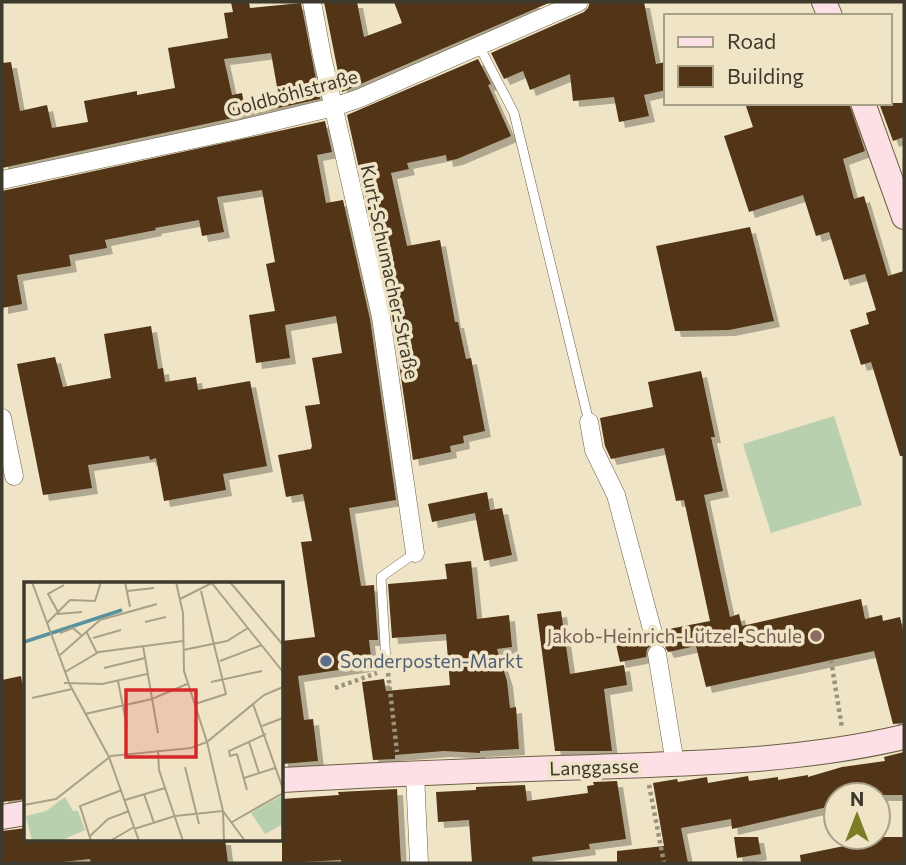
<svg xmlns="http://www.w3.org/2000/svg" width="906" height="865" font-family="Commissioner,sans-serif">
<defs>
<filter id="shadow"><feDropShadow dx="6" dy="6" stdDeviation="0" flood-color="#0004"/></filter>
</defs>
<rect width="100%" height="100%" fill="#f0e4c6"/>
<!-- grass -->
<polygon fill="#b8d0ae" points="834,416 862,505 771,533 743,444"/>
<!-- building -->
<g fill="#513415" fill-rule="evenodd" filter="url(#shadow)">
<path d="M 231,2 L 249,2 L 250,8 L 301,3 L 320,99 L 2,168 L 2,63 L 11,62 L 20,111 L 47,105 L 52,128 L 88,122 L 84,101 L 137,91 L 137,95 L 175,88 L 168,48 L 228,38 L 224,13 L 233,12 ZM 271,53 L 279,98 L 244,104 L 242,93 L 232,95 L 224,59 Z"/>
<polygon points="324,2 357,2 364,37 402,23 394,2 551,2 342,92"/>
<polygon points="590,2 644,2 656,64 666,62 666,90 644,95 649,116 619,122 614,97 573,101 570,74 530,90 523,71 504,79 491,53 584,12 588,8"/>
<polygon points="478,59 491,84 488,85 511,136 457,159 447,161 446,155 407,163 409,169 391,173 407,246 440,240 455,322 458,322 466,359 471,358 485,431 463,436 464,443 450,446 451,452 413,460 392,315 347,115"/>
<polygon points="745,103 849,103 865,151 843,159 854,199 864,196 888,276 904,271 904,456 900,456 871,362 861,365 850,330 869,324 866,313 876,310 865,274 844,280 829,232 816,236 803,195 749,212 724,136 753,127"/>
<polygon points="879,103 904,103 904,137 893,141"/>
<polygon points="325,121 332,152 317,155 326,203 343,200 370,319 396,500 349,508 361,586 374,585 378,640 369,640 372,665 298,676 304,720 313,719 318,761 282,764 282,641 315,637 301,542 312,541 303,494 286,497 278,455 311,449 312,446 305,406 320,404 312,358 342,353 336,316 285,325 290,358 256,363 249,315 275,311 266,264 275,262 262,190 217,197 224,232 202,236 199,220 155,228 156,230 105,240 107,248 69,255 71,266 17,275 22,304 2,308 2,191"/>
<polygon points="750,227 774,321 729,330 675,331 656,246"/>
<polygon points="151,326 158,369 163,368 165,382 196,377 198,390 250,381 267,466 223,474 226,490 164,501 156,458 150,460 149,456 88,465 92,488 43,495 17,364 55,357 63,387 111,378 104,334"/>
<polygon points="701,371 715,437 711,437 723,491 704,495 730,617 739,614 742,626 861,599 865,619 882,615 883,621 900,617 904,634 904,723 893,724 874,651 706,687 696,646 668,652 665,646 658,643 664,637 664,630 710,621 684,500 676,501 664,448 611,459 605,446 600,418 653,407 648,382"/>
<polygon points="487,492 490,510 480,512 502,508 512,555 484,561 475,513 432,522 428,504"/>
<polygon points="471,561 477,619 509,615 512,647 497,649 507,681 510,708 516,707 519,749 480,751 480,753 444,751 395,755 395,759 373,760 362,682 384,679 386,691 450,685 446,634 392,638 388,584 447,579 445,564"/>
<polygon points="561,611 570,674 624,665 627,685 604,689 612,751 555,751 537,614"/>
<polygon points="642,635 646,641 652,644 647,649 646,657 620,662 615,640"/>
<polygon points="21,676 26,704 26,799 2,802 2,680"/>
<polygon points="904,752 904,795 836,795 836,805 732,829 731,819 681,828 688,863 617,863 617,851 664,846 653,783 677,779 678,782 707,777 708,783 748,776 749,781 778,777 778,780 808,775 808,777 842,767 885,761 884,757"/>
<polygon points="617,781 626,839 589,844 590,849 532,857 533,863 472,863 469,820 438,822 436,792 476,790 476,787 525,785 527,801 588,793 587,786 594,785 593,782"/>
<polygon points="397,789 401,863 341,863 341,860 282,863 282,799 339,795 338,792"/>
<polygon points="26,828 26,839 225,839 228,863 91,863 90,859 52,863 2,863 2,831"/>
<polygon points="734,837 758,837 761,854 737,858"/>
<polygon points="853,837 904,837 904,863 801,863 800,855 854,844"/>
</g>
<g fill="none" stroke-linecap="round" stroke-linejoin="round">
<!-- service casing -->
<g stroke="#6b6046" stroke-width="10">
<g id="service">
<polyline points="478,44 514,113 589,422"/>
<polyline points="386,662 381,577 415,553"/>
</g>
</g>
<!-- minor casing -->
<g stroke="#6b6046" stroke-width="19">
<g id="minor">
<polyline points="312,2 322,56 381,317 415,553"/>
<polyline points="2,180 237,130 334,107 360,98 579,2"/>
<polyline points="2,418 14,476"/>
<polyline points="589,422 594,450 616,495 653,633"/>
<polyline points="657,654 675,764"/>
<polyline points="415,773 419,863"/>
</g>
</g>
<!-- secondary casing -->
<g stroke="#6b6046" stroke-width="26">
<g id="secondary">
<polyline points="824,2 830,16"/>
<polyline points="863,103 904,217"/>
<path d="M 282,780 C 386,774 490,770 594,767 C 698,763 802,761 904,737"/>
<polyline points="2,817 26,813"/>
</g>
</g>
<!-- path -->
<g stroke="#9b927d" stroke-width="4.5" stroke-dasharray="3.5 3.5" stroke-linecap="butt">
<polyline points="831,660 842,728"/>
<polyline points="388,673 397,752"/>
<polyline points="335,688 377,673"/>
<polyline points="649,785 664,863"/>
</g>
<!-- service -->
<use href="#service" stroke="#fff" stroke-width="9"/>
<!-- minor -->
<use href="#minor" stroke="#fff" stroke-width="18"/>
<!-- secondary -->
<use href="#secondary" stroke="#fce0e5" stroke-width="24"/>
</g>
<!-- markers -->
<circle fill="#8d6e63" stroke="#f0e4c6" stroke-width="2.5" cx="816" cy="636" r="7"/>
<circle fill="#5c6f8a" stroke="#f0e4c6" stroke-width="2.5" cx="326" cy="661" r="7"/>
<g text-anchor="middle" stroke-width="7" stroke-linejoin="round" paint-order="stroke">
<!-- street labels -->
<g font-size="19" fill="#3e392d" stroke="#f0e4c6">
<text transform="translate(292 93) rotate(-15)" y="7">Goldböhlstraße</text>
<text transform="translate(390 272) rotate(78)" y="7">Kurt-Schumacher-Straße</text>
<text transform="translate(594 767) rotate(-2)" y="7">Langgasse</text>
</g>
<!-- education labels -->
<g font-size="19" fill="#785e54" stroke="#f0e4c6" text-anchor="end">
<text x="802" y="643">Jakob-Heinrich-Lützel-Schule</text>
</g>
<!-- service labels -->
<g font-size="19" fill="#4e5e75" stroke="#f0e4c6" text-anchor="start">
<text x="340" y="668">Sonderposten-Markt</text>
</g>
</g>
<!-- overview -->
<g transform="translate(24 582)">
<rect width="259" height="259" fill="#f0e4c6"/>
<path d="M 259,213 L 259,242 L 241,252 L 227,231 Z" fill="#b8d0ae"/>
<path d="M 41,215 L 49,229 L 54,229 L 61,248 L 36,259 L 8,259 L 2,234 L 22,229 Z" fill="#b8d0ae"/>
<path fill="none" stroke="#59919e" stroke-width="3.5" d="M 0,60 L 98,28"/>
<path fill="none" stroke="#a9a089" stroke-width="2" d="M 8,0 L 46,103 L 85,175 L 115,259M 101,0 L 106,25M 187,0 L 259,90M 206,0 L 259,63M 103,9 L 130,6M 156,17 L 188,1M 34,30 L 24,12 L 40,3M 33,32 L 58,30M 121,40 L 142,35M 23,41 L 46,18 L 71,19 L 77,0M 62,49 L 73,71M 36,51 L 49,46 L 57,53M 69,56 L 97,48M 119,64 L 134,151M 159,68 L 203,59 L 224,46M 36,73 L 76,38 L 133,22M 196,79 L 238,63M 80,86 L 121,76M 41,90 L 75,70 L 159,59M 94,99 L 103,145M 187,100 L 238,89M 40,101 L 78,102 L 123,92M 8,116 L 48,107M 171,122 L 202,112 L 177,9M 229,122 L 259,207M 61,132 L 128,117 L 163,102M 238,144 L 259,136M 225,160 L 235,191M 134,168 L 135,188 L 159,259M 213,172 L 206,174 L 205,169 L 242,152M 213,172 L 223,208M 161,185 L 175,242M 220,196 L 251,186M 120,212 L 130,241M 101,218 L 141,206M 0,223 L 32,217 L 87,174 L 167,166 L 183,160 L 160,89 L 159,31 L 152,0M 199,229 L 221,259M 208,240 L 259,211M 110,247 L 151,234 L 199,229M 66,254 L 84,237 L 105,229M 67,259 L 56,224 L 98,208M 86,259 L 110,245M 200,259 L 199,229 L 183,160 L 240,113 L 259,105"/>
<path fill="#d62828" fill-opacity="0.15" stroke="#d62828" stroke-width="3.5" d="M 102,108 L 172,108 L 172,175 L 102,175 Z"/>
<rect width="259" height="259" fill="none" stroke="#3e392d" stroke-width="3.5"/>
</g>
<!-- border -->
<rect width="906" height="865" fill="none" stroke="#3e392d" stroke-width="7"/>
<!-- legend -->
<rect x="664" y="14" width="228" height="91" fill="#f0e4c6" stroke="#a9a089" stroke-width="2"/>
<rect x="678" y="37" width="35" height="10" fill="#fce0e5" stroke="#a9a089" stroke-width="2"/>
<text x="727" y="49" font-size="21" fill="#3e392d">Road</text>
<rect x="678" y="66" width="35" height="21" fill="#513415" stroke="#a9a089" stroke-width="2"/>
<text x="727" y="84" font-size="21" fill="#3e392d">Building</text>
<!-- north arrow -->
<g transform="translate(857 816)"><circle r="33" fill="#f0e4c6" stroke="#a9a089" stroke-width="2"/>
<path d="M0-5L12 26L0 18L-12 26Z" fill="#7b7d26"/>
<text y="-10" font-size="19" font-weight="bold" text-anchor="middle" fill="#3e392d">N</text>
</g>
</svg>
